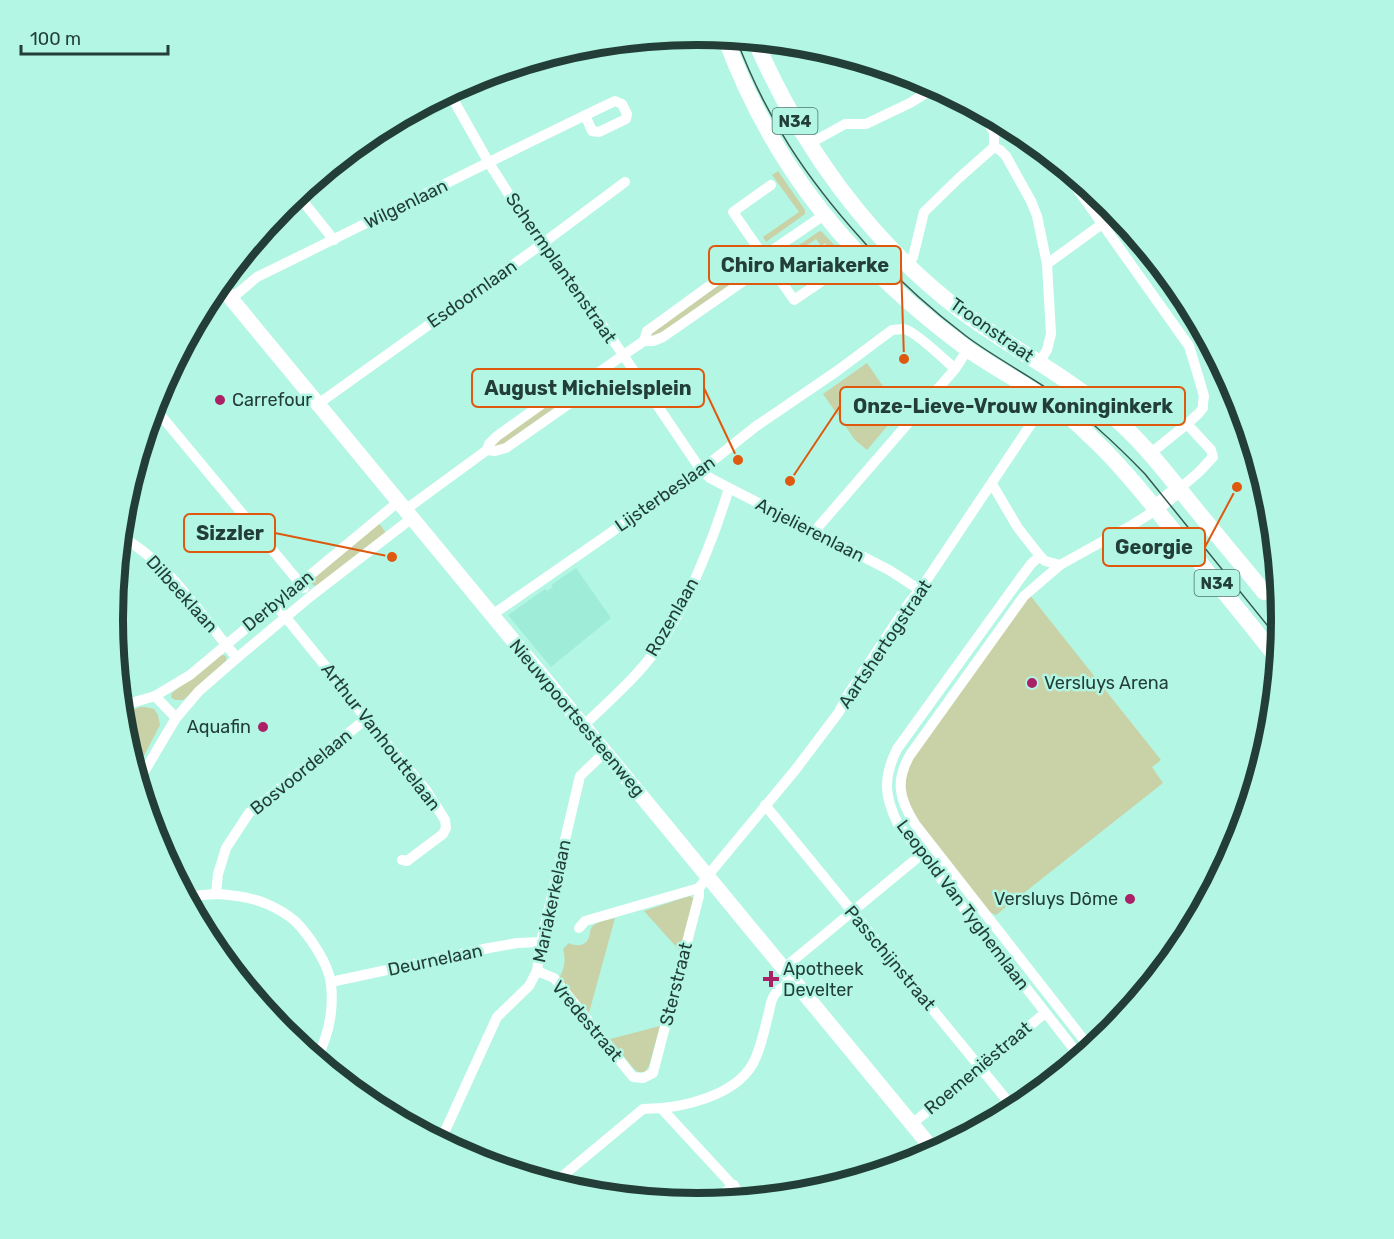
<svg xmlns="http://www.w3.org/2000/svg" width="1394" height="1239" font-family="Rubik,sans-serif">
<rect width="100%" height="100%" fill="#b3f6e4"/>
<!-- built -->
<g fill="#9fedd9">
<polygon points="440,97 446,108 370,146 364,140 372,133"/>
<polygon points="576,568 611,618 551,667 508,615 545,589 547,591 553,587 551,585"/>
</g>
<!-- green -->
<g fill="#c9d2a7">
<polygon points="778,171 805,210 805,214 766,242 763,237 799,212 772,175"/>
<polygon points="821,231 854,266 848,272 825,243 821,246 816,239 781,263 779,259 818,232"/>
<polygon points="757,259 756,267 672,326 654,336 652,335 652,332 747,263"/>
<polygon points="867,363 900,411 867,450 855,440 823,394"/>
<polygon points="586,379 585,387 502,445 497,447 494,445 495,442"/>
<polygon points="379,523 386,533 334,575 315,586 312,584 312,578"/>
<polygon points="1029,594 1161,760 1152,767 1163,783 996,915 987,911 905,803 906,768"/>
<polygon points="220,654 226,656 227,663 183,700 175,700 171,697 172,693"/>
<polygon points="140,707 145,707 154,709 158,715 160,725 135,773 123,733 121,714"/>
<polygon points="689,896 694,898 680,951 644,911"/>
<path d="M 615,918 L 589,1013 L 559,978 C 565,968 566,960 563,949 L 569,943 C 577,947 586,946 589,937 C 591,932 589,931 592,927 C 597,921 608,920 615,918 Z"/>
<polygon points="660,1026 649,1066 645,1072 638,1072 634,1069 610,1039"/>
</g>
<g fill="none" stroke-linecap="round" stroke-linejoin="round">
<!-- street -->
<g stroke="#fff" stroke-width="10">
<polyline points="449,92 489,163 515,204 615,343 701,470 710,478 729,488 889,570 920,590"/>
<polyline points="980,110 994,132 994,147"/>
<polyline points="809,144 845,124 866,124 910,103 936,87"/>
<polyline points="994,147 1000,150 1006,156 1031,201 1037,216 1047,264 1051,334 1047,350 1039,363"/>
<polyline points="1059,163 1189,346 1200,382 1204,396 1203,403 1203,408 1199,413 1187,424 1211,450 1213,457 1199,472 1179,489"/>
<polyline points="771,185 733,212 794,300 835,272"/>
<polyline points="297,194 334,240"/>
<polyline points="1047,264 1102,224"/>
<polyline points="908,265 913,257 924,212 959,178 994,147"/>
<path d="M 231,299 L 257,277 C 376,219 495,158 615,101 L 622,104 L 627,114 L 626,119 L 599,132 L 592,131 L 585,115"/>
<polyline points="644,341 647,331 654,326 749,257 764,256 824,215"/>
<polyline points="318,404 542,244 625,182"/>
<polyline points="153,406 304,588"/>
<polyline points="487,450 495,451 506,448 586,392 595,375 622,356 644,341 653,341 663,337 758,271 764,256"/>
<polyline points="1151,453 1187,424"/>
<polyline points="992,484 1018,528 1040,556 1045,561 1060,565 1132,525 1148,515 1155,508"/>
<polyline points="405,510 487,450 489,444 497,436 577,379 595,375"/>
<polyline points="816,533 819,526 955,369 968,349"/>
<path d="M 120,536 C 170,563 201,616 237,658"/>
<path d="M 1040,556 L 1031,564 L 1022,576 L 897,749 C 883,778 884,796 898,824 L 1081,1058"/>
<path d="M 1060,565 L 1024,596 L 910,755 C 895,781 899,799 915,824 L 1091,1049"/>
<polyline points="275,604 335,678 366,719 426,790 445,820 446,828 443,834 407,861 402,860"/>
<polyline points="1281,613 1281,612"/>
<path d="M 492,615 L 701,470 L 755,427 L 837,371 L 892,330 C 897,330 903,328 907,330 C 919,335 944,359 955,369"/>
<polyline points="155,696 190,675 398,502"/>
<polyline points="121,706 155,696 176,718 138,782"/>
<polyline points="176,718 199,691 237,658 311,596 412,518"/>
<path d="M 583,726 C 608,702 636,678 656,650 C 668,634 677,616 686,599 C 704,561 717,528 729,488"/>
<polyline points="765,805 1015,1110"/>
<polyline points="216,894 218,874 226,848 249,813 366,719"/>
<path d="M 185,897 C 196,896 207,894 218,894 C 233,895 253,898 267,904 C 276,908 288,915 295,921 C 309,935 329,964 331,984 C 334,1011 328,1037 316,1060"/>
<polyline points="579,928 585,921 699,888"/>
<polyline points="784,968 922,854"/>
<polyline points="537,971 554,978 633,1077 643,1078 653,1073 699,896 699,888 714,868 796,769 839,712 847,696 911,600 920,590 1047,400"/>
<polyline points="331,982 489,948 517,943 541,942"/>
<polyline points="662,1109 746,1200"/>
<polyline points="912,1124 1045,1013"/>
<polyline points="440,1142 497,1017 529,986 537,971 541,942 580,776 605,752"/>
<path d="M 553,1184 L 643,1109 C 680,1109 741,1096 756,1057 C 762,1043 765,1027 769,1012 C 770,1007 771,999 775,994 C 779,989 787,984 792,979"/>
<polyline points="712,1203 734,1185"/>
</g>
<!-- secondary -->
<polyline stroke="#fff" stroke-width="15" points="219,284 935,1152"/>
<!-- primary -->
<g stroke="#fff" stroke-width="16">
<path d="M 725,37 C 774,170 853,264 966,348 C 991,366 1020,381 1046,399 C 1062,410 1077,423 1091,437 C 1121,465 1146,497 1172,529 C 1208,572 1243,615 1278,659"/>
<path d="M 755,40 C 800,145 870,242 961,311 C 1009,347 1064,374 1110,414 C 1141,440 1164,470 1189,501 C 1214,532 1239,561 1264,592"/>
<polyline points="1155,508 1179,489"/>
</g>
<!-- tram -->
<path stroke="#36584f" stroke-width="1.5" d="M 736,38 C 766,118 806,178 863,241 C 894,276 929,308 966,336 C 994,357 1025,373 1054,393 C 1087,417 1117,445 1145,474 L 1280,641"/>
</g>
<!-- markers -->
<g fill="#aa2165" stroke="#b3f6e4" stroke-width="2">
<circle cx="220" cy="400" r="6"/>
<circle cx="1032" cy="683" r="6"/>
<circle cx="263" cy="727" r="6"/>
<circle cx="1130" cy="899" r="6"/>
<path d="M768 970h6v6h6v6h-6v6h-6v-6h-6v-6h6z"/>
</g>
<g text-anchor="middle" stroke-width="5" stroke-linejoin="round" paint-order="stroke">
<!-- shield labels -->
<g fill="#b3f6e4" stroke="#4e756b" stroke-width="1.5">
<rect x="772.5" y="108" width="45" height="26" rx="4.5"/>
<rect x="1194.5" y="570" width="45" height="26" rx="4.5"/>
</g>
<g font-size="16" font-weight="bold" fill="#223e37">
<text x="795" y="127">N34</text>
<text x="1217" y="589">N34</text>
</g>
<!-- street labels -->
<g font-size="18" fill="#223e37" stroke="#b3f6e4">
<text transform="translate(406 204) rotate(-26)" y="6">Wilgenlaan</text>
<text transform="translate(561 268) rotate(55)" y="6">Schermplantenstraat</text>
<text transform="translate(472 294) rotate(-35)" y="6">Esdoornlaan</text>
<text transform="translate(992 330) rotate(35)" y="6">Troonstraat</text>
<text transform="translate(665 494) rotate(-35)" y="6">Lijsterbeslaan</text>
<text transform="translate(810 530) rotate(27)" y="6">Anjelierenlaan</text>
<text transform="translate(182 594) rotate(48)" y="6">Dilbeeklaan</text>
<text transform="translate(278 601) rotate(-39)" y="6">Derbylaan</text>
<text transform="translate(672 617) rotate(-60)" y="6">Rozenlaan</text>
<text transform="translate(885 644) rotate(-56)" y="6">Aartshertogstraat</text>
<text transform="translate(577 718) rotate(50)" y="6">Nieuwpoortsesteenweg</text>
<text transform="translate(381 737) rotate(52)" y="6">Arthur Vanhouttelaan</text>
<text transform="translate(301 772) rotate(-39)" y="6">Bosvoordelaan</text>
<text transform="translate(552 901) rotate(-78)" y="6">Mariakerkelaan</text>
<text transform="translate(963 905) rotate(53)" y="6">Leopold Van Tyghemlaan</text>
<text transform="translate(890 958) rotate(50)" y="6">Passchijnstraat</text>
<text transform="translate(435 960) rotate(-12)" y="6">Deurnelaan</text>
<text transform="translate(676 984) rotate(-76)" y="6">Sterstraat</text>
<text transform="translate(587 1021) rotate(50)" y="6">Vredestraat</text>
<text transform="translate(978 1068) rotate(-40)" y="6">Roemeniëstraat</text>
</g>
<!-- poi labels -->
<g font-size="18" fill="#223e37" stroke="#b3f6e4" text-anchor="start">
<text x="232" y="406">Carrefour</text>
<text x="1044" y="689">Versluys Arena</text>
<text x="251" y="733" text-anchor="end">Aquafin</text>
<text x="1118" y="905" text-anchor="end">Versluys Dôme</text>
<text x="783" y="975">Apotheek<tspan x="783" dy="21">Develter</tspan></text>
</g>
</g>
<!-- crop -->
<path d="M0 0H1394V1239H0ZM123 619a574 574 0 1 1 1148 0a574 574 0 1 1-1148 0Z" fill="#b3f6e4" fill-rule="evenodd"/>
<path fill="none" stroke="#223e37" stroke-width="8" d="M123 619a574 574 0 1 1 1148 0a574 574 0 1 1-1148 0Z"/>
<!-- callouts -->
<path fill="none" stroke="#de580e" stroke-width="2" d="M904 359L901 265M738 460L704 388M790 481L840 406M392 557L275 533M1237 487L1205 547"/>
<g fill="#de580e" stroke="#b3f6e4" stroke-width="2">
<circle cx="904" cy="359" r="6"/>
<circle cx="738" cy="460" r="6"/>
<circle cx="790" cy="481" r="6"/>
<circle cx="392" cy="557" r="6"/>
<circle cx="1237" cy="487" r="6"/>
</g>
<g fill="#b3f6e4" stroke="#de580e" stroke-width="2">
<rect x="709" y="246" width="192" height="38" rx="6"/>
<rect x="472" y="369" width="232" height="38" rx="6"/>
<rect x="840" y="387" width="345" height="38" rx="6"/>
<rect x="184" y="514" width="91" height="38" rx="6"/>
<rect x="1103" y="528" width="102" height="38" rx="6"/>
</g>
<g font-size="20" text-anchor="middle" font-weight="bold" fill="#223e37">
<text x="805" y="272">Chiro Mariakerke</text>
<text x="588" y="395">August Michielsplein</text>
<text x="1013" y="413">Onze-Lieve-Vrouw Koninginkerk</text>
<text x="230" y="540">Sizzler</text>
<text x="1154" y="554">Georgie</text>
</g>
<!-- scale -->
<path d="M21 45v9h147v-9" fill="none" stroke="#223e37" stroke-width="3"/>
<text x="30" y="45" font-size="18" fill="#223e37" stroke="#b3f6e4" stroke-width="4.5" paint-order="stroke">100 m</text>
</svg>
